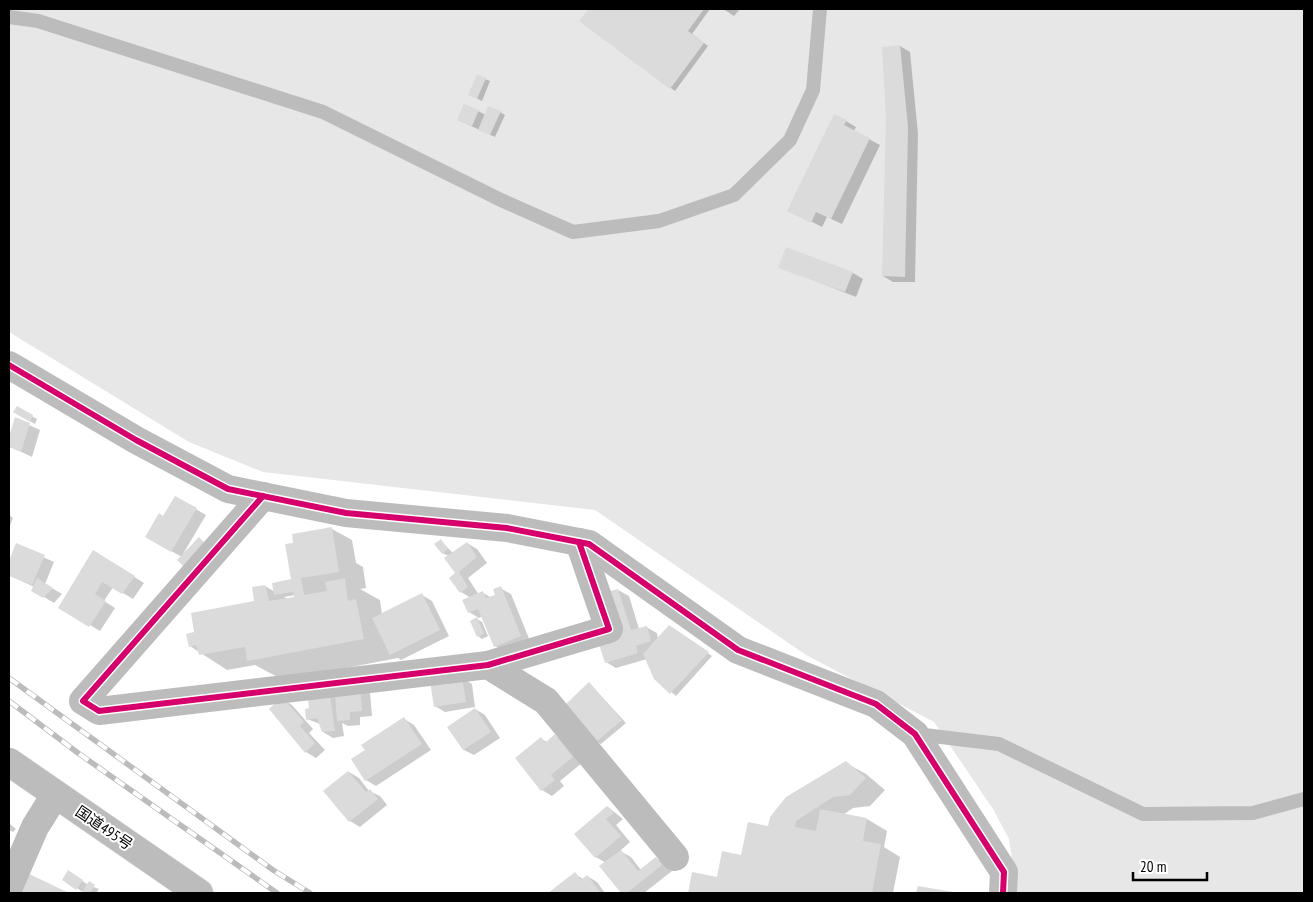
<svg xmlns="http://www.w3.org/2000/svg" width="1313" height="902" font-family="'PT Sans Narrow','Noto Sans JP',sans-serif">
<rect width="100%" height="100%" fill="#fff"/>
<!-- green -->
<polygon fill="#e7e7e7" points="9,9 1304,9 1304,893 1017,893 1009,839 993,809 934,722 806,655 595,510 263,472 189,442 9,332"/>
<!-- shadow -->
<g fill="#0003" fill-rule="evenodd">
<polygon points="590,9 710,9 692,34 708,46 675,91 581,21"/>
<polygon points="723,9 740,9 734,16"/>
<polygon points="900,46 910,52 918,134 915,282 893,282 883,276"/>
<polygon points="485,79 490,81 482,101 474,97"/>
<polygon points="478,111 486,115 500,112 505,115 495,137 458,120"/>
<polygon points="846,121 856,127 854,131 880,145 842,224 827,217 822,227 789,210"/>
<polygon points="780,267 853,273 863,279 856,297"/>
<polygon points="17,408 37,419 35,424 14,412"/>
<polygon points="16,419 40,430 32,457 9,446"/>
<polygon points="175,497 206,515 183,554 199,539 209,545 182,557 146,537 164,517"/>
<polygon points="9,515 13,518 9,528"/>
<path d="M 332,529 L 352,540 L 356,563 L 363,567 L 366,588 L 360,589 L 380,600 L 382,615 L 422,595 L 432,601 L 449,636 L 401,660 L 398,658 L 283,680 L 255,665 L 227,670 L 190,646 L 196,633 L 256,602 L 265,586 L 275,592 L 293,581 L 295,544 ZM 295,595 L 295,598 L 288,599 L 284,597 Z"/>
<polygon points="441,541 453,553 467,543 477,549 487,563 468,578 479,595 483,593 492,598 497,595 500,588 511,594 530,641 505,652 495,646 482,616 479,618 469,612 471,598 461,592 457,574 449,556 442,553"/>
<polygon points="17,545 54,562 45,584 62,594 54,603 44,597 34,587 9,575 9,564"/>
<polygon points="94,552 144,583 133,599 113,587 104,601 115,608 100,631 60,607"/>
<polygon points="618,590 629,596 639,629 646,627 657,633 658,639 674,630 712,656 676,696 655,678 647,659 616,668 606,662"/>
<polygon points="477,619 482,622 488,636 482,639 478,636"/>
<polygon points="462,678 472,684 475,707 445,712 435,706"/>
<polygon points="590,684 626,723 601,744 597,742"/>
<polygon points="360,687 370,693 372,716 360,717 360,725 348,726 342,723 344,736 333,738 323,732 320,724 307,719 310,709 308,691"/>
<polygon points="282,699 292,705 313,729 309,733 325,750 316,758 306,752"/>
<polygon points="475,709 485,715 500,738 474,755 464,750 449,727"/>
<polygon points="404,719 414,725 431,750 376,786 366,780 353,760"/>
<polygon points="555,736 565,742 582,763 560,781 564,786 552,796 542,790 541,739 547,742"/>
<polygon points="846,763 866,774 885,790 870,806 853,808 843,815 867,819 887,831 884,847 900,857 893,893 689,893 693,874 718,878 769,827"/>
<polygon points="349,772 359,778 369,791 380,796 387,805 360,827 350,821 325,792"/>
<polygon points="608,807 623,819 616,825 630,842 620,851 631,857 641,870 656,858 666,864 672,871 644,893 622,893 601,866 606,863 596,857"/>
<polygon points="9,823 16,829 13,832 9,830"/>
<polygon points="73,874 88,885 99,889 96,893 81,891 77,888"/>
<polygon points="575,874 583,879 587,876 597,882 605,893 550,893"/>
</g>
<!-- building -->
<g fill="#dbdbdb">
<polygon points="589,9 704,9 688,31 704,43 670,89 579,21"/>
<polygon points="900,45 908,127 905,277 882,276 886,117 882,47"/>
<polygon points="477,74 486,78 477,99 468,95"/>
<polygon points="464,104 479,110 472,126 457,120"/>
<polygon points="488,106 501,111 490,135 478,130"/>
<polygon points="834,114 847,120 844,125 870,138 831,219 816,212 811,223 787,211"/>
<polygon points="786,247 853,272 845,292 778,268"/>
<polygon points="17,406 33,415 30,422 13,412"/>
<polygon points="15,417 30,423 21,452 9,447 9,437"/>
<polygon points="175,496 197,508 171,552 145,537 159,513 163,516"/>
<polygon points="332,527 339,572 301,578 304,595 327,591 325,582 345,578 348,601 356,599 364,639 247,661 245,647 199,655 196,645 189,647 186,634 194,632 191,613 254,601 252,587 265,585 269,601 294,597 293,592 274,595 272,583 291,579 285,544 293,543 292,534"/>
<polygon points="199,537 209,548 187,570 177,560"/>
<polygon points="441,539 448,549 442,554 434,544"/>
<polygon points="467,542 477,557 459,572 468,587 460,593 449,578 455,573 444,558"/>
<polygon points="16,543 45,555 32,585 9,576 9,561"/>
<polygon points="93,550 135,576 122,594 102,582 95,594 106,601 89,627 58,608"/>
<polygon points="37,578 53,588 43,598 31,591"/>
<polygon points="501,586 521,636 494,647 478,609 468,613 462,600 483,591 486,598 495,595 493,589"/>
<polygon points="618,589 631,630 647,626 651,641 636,646 638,653 605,663 596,635 599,594"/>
<polygon points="422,593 440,630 390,655 372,618"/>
<polygon points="477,617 484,634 477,637 470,621"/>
<polygon points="669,625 709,652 670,694 654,679 643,654"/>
<polygon points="462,676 466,702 434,707 430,681"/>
<polygon points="589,682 622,720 596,742 564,706"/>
<polygon points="360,686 362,711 350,712 350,720 337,721 335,695"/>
<polygon points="329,687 335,731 322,732 317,718 306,720 305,709 309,708 307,690"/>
<polygon points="282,697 304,722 300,726 315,743 305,753 269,709"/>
<polygon points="475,708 491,732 463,750 447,727"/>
<polygon points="404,717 422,744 365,781 351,759 365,750 361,745"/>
<polygon points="555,734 573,757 551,775 555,780 541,791 515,758 541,737 545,743"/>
<polygon points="846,761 866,778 850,795 833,797 796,821 795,827 816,831 820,809 867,818 863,841 881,844 872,893 688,893 692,872 717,877 722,851 741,855 748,822 768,826 770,817 786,797"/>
<polygon points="348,771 366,792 370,789 378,799 349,822 323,791"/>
<polygon points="607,806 614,813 606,819 621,836 595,858 574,834"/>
<polygon points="621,850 638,871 656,857 662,865 627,893 621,893 599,866"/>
<polygon points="21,870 69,893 9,893"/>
<polygon points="68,870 83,880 76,890 62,880"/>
<polygon points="575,872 581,880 587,875 601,893 548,893"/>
<polygon points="89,881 95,885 90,893 85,893 82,892"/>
<polygon points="918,886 953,892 953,893 916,893"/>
</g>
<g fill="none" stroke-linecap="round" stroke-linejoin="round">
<!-- highway casing -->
<g stroke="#dbdbdb" stroke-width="29">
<polyline id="highway" points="9,762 199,893"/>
</g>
<!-- lane -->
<g stroke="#bcbcbc" stroke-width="14">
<polyline points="9,17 38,21 323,112 501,200 573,232 659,221 734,195 790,140 813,90 820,9"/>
<polyline points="916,734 999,744 1143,814 1253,813 1304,799"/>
</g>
<!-- street -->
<g stroke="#bcbcbc" stroke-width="28">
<polyline points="9,365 136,440 228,489 346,513 507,528 589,544 738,650 876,704 915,734 1004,872 1003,893"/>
<polyline points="263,496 83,701 99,711 488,665 609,629 579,542"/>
<polyline points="488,665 546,701 675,857"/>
<polyline points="9,887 35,827 55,795"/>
</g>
<!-- highway -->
<use href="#highway" stroke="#bcbcbc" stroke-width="28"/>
<!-- rail casing -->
<g stroke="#bcbcbc" stroke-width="5.5">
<g id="rail">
<polyline points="9,678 273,870 310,893"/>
<polyline points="9,701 78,753 277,893"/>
</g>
</g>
<!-- rail -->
<use href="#rail" stroke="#fff" stroke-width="4" stroke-dasharray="11" stroke-linecap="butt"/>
<!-- cycleway casing -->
<g stroke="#fff" stroke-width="9">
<g id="cycleway">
<polyline points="9,365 136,440 228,489 346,513 507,528 589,544 738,650 876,704 915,734 1004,872 1003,893"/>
<polyline points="263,496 83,701 99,711 488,665 609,629 579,542"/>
</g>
</g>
<!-- cycleway -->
<use href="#cycleway" stroke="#d6006c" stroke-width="6"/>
</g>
<g text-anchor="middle" stroke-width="4" stroke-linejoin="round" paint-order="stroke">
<!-- street labels -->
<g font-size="15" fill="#000" stroke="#fff">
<text transform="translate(104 828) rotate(34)" y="5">国道495号</text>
</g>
</g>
<!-- border -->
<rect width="1313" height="902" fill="none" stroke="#000000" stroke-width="20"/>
<!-- scale -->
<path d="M1133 872v8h74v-8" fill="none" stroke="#000000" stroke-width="2.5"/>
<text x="1140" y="872" font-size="15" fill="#000000" stroke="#ffffff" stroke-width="4" paint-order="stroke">20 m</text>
</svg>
